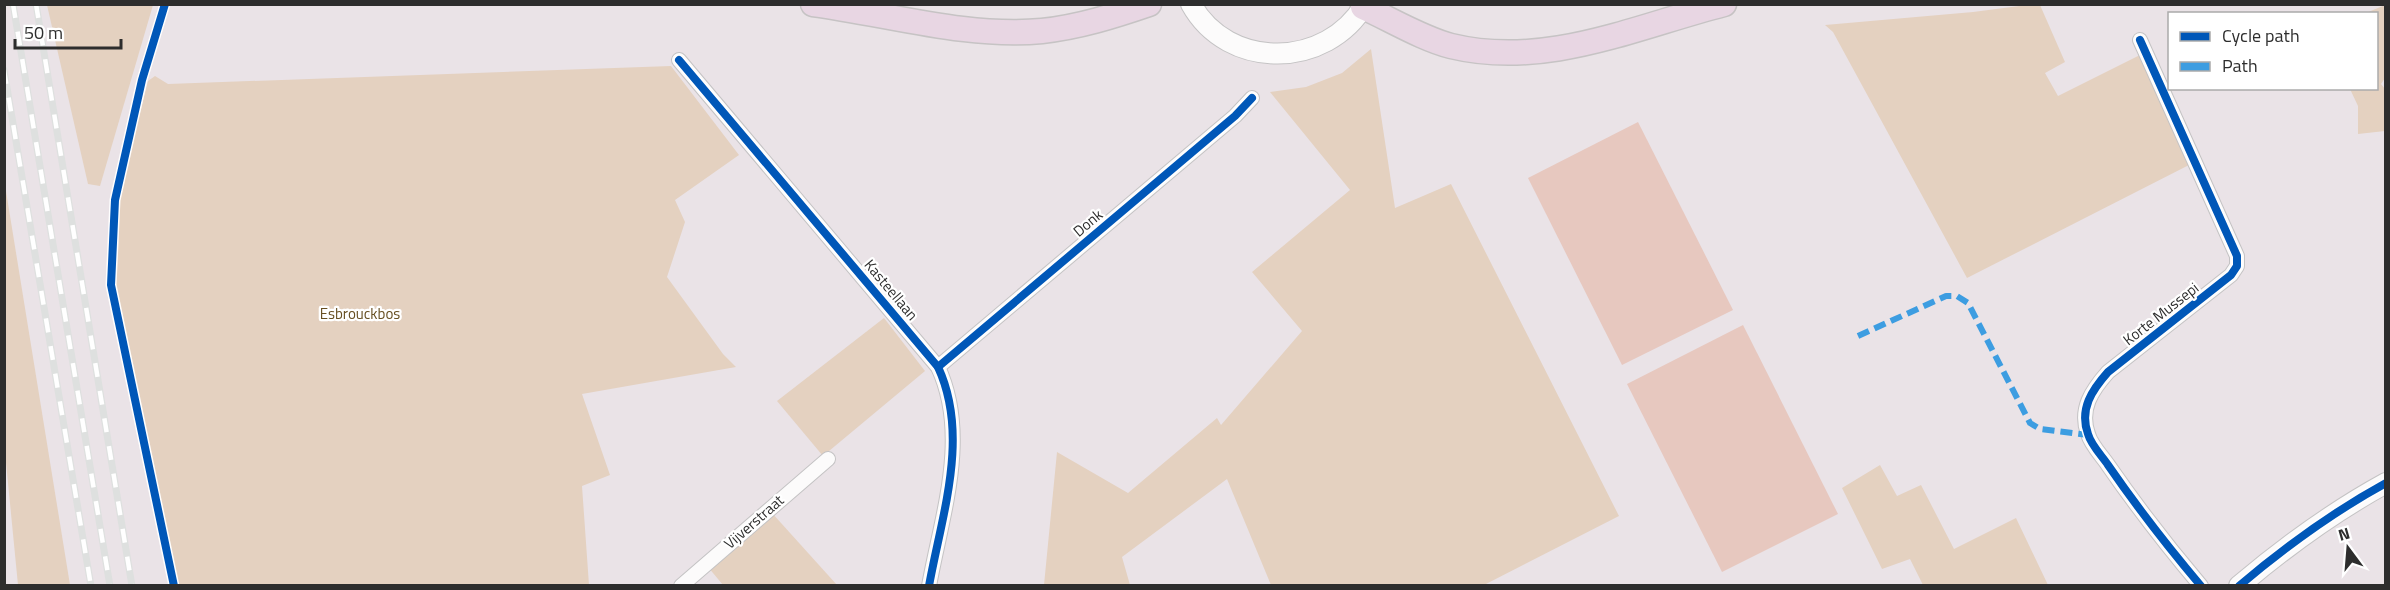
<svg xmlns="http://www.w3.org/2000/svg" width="2390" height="590" font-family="'Titillium Web',sans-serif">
<rect width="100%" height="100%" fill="#eae3e7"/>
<!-- green -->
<g fill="#e4d1c0">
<polygon points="47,5 153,5 100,186 88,184"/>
<polygon points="2027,5 2040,5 2065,62 2045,73 2058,96 2140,55 2189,165 1967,278 1833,32 1825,25 1973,12"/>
<polygon points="2385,5 2385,78 2381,84 2385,89 2385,131 2358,134 2358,106 2350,89 2376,88 2376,14 2366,13"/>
<polygon points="1371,49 1395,208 1451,184 1619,516 1484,585 1271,585 1227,479 1122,557 1130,585 1044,585 1057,452 1128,493 1217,418 1221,425 1302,331 1252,272 1350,190 1270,92 1306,87 1342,73"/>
<polygon points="671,66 739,155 675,200 685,222 667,277 723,354 736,367 582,394 610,475 582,486 589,585 176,585 113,285 118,201 148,81 155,76 168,84"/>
<polygon points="5,185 70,585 18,585 4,442"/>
<polygon points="884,318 925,371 823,456 777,401"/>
<polygon points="1880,465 1897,496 1921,485 1954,549 2016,518 2048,585 1923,585 1910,559 1882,569 1842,488"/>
<polygon points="772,513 837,585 723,585 708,567"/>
</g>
<!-- pitch -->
<g fill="#e7c8bf">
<polygon points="1638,122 1733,310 1622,365 1528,178"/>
<polygon points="1743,325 1838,514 1722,572 1627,384"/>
</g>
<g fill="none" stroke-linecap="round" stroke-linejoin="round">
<!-- street casing -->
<g stroke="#c4c3c4" stroke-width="16">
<g id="street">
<path d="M 2140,40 L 2237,256 L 2237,266 L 2231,275 L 2108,372 C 2092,390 2079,409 2088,434 C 2091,445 2102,456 2108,465 C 2137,507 2168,547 2201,586"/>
<path d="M 679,60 L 938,367 C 970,436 942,514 929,586"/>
<polyline points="938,367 1235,116 1252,98"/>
<polyline points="681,586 828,459"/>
</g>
</g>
<!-- secondary casing -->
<g stroke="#c4c3c4" stroke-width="22">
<g id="secondary">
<path d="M 1191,4 C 1228,71 1327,69 1365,4"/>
<path d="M 2239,586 C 2285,547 2333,512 2386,483"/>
</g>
</g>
<!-- highway casing -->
<g stroke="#c6c3c4" stroke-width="27">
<g id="highway">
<path d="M 813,4 C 888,14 966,38 1042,31 C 1079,27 1114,16 1149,4"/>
<path d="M 1363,7 C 1390,19 1423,39 1451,46 C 1546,69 1634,27 1724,4"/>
</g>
</g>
<!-- street -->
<use href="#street" stroke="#fcfbfb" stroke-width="14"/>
<!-- secondary -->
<use href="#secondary" stroke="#fcfbfb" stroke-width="20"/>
<!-- highway -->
<use href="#highway" stroke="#e8d6e3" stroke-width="24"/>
<!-- rail casing -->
<g stroke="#dee0df" stroke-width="7">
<g id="rail">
<polyline points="13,4 110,586"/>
<polyline points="36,4 132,586"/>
<polyline points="4,70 91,586"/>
</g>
</g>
<!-- rail -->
<use href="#rail" stroke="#fff" stroke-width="4.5" stroke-dasharray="14" stroke-linecap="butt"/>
<!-- quiet -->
<polyline stroke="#3d9de1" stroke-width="6" stroke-dasharray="12 6" stroke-linecap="butt" points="1858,336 1946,296 1957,296 1968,303 2030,423 2040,429 2088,435"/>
<!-- cycleway casing -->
<g stroke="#fff" stroke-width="11">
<g id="cycleway">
<polyline points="165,4 142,80 115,200 111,285 174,586"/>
<path d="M 2140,40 L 2237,256 L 2237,266 L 2231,275 L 2108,372 C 2092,390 2079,409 2088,434 C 2091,445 2102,456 2108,465 C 2137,507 2168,547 2201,586"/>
<path d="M 679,60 L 938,367 C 970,436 942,514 929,586"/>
<polyline points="938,367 1235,116 1252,98"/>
<path d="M 2239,586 C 2285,547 2333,512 2386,483"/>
</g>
</g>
<!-- cycleway -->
<use href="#cycleway" stroke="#0057b8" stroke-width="8"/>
</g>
<g text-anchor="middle" stroke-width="4.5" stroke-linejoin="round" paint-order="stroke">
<!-- street labels -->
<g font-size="15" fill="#2d2d2d" stroke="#fff">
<text transform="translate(1088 223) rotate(-40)" y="5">Donk</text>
<text transform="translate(891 290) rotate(50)" y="5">Kasteellaan</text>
<text transform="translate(2161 314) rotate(-38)" y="5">Korte Mussepi</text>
<text transform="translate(754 522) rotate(-41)" y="5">Vijverstraat</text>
</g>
<!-- park labels -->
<g font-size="15" fill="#664e20" stroke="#fff">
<text x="360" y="319">Esbrouckbos</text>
</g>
</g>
<!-- border -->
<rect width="2390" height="590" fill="none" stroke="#2d2d2d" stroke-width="12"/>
<!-- legend -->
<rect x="2168" y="12" width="210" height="78" fill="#ffffff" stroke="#ababab" stroke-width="1.5"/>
<rect x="2180" y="32" width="30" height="9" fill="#0057b8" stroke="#ababab" stroke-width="1.5"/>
<text x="2222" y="42" font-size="18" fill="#2d2d2d">Cycle path</text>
<rect x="2180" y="62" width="30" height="9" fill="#3d9de1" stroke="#ababab" stroke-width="1.5"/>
<text x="2222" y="72" font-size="18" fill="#2d2d2d">Path</text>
<!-- north arrow -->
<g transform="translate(2348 548) rotate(344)" stroke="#ffffff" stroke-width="4.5" paint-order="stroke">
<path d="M0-4.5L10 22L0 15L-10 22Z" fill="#2d2d2d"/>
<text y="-9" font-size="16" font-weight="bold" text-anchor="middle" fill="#2d2d2d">N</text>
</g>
<!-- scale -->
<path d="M15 39v9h106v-9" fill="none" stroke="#2d2d2d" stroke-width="3"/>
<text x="24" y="39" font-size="18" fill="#2d2d2d" stroke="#ffffff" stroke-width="4.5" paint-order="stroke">50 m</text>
</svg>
